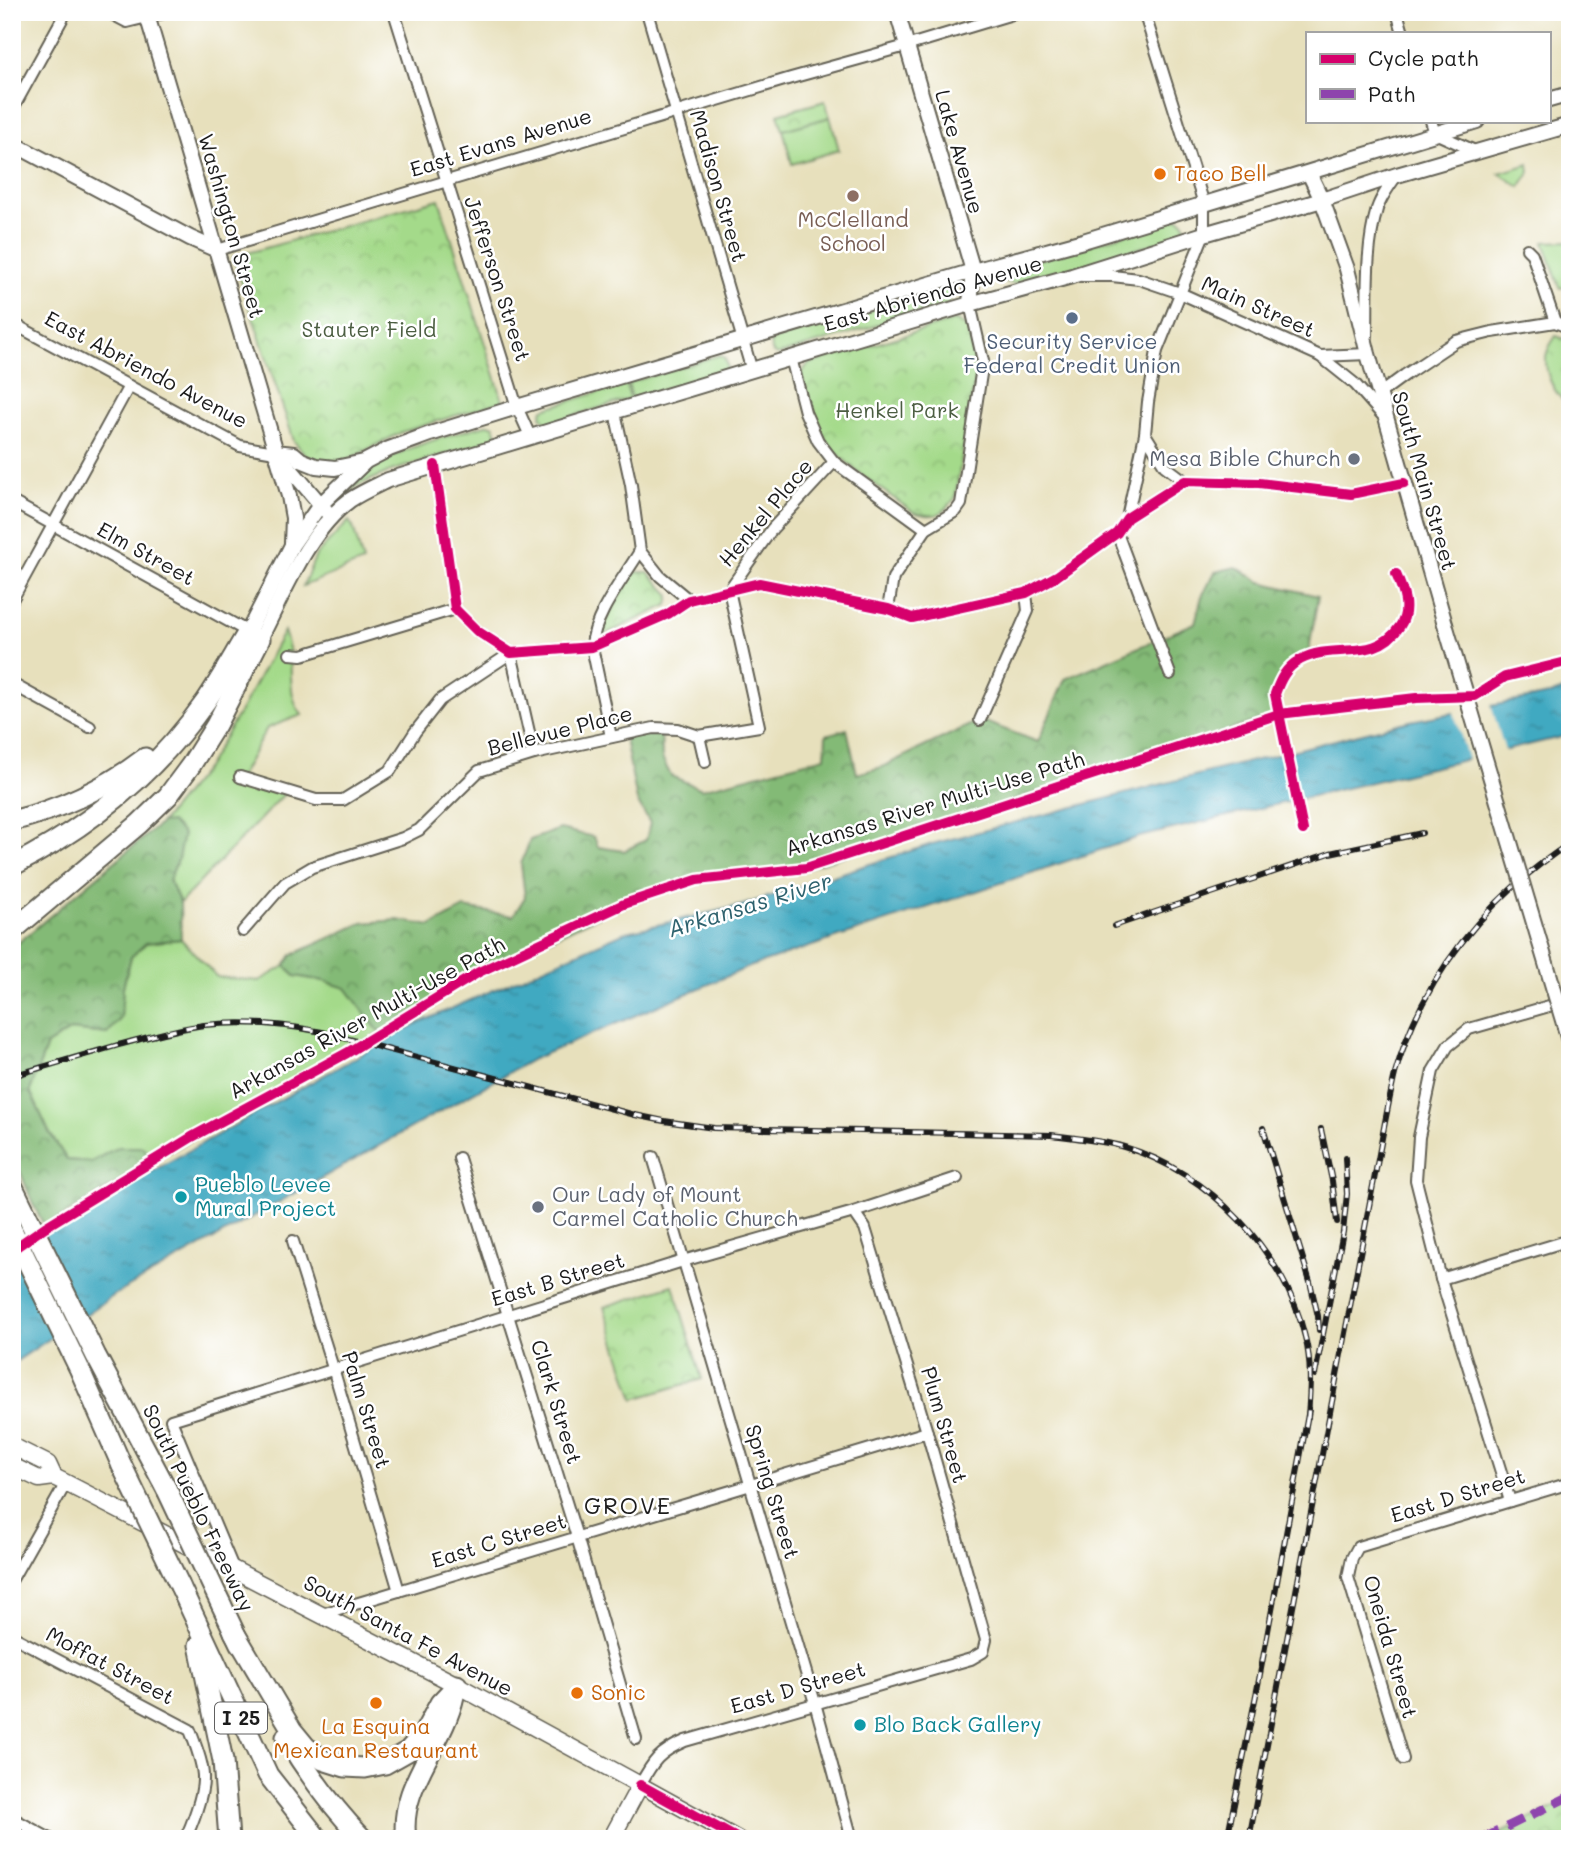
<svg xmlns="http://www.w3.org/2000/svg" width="1582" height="1851" font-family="Mali,sans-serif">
<defs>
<pattern id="forest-crowns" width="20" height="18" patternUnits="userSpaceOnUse" patternTransform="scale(1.75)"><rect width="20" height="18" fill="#83ba76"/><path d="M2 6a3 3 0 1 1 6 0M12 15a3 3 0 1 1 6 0" fill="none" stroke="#6a9660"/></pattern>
<pattern id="park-crowns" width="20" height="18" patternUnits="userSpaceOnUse" patternTransform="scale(1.75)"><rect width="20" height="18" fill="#a4da8a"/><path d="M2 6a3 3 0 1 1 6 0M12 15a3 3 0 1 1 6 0" fill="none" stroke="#8dba76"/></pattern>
<pattern id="water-ripples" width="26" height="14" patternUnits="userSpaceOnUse" patternTransform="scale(1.75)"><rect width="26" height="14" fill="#41a9c1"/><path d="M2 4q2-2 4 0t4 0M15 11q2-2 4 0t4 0" fill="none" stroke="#36899c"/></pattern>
</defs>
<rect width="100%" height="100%" fill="#fff"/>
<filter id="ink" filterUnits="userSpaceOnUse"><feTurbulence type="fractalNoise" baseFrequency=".0143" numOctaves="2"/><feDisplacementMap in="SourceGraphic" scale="14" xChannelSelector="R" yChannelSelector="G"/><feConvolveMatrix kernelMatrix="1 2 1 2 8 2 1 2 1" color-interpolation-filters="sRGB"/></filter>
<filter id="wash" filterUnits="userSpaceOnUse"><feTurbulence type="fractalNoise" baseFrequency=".00686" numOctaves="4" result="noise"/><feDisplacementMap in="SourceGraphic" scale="28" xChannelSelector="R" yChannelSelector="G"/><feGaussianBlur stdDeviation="1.57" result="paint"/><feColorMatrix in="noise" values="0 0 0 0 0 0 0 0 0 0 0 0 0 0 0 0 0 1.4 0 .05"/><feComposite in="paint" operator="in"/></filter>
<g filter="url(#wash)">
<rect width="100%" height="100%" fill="#e7e0bc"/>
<!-- grass -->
<g fill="#a4da8a" stroke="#607b53" stroke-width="2">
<polygon points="830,117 839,150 792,164 783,130"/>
<polygon points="1529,164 1530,172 1520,187 1499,173"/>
<path d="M 1178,218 C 1184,220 1187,227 1185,233 L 1183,235 L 1019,284 C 1012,284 1003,283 999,276 L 1002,271 Z"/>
<polygon points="1569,241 1570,287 1560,288 1544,242"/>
<polygon points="945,288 947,288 950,294 948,304 778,355 773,353 770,344 774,339"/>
<polygon points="719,355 725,358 727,367 726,370 632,399 628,383"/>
<polygon points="626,384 630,399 549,423 546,423 541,416 543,409"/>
<path d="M 489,424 L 494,426 L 497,435 L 495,439 L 391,471 L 361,484 L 343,495 L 342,494 C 380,451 437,439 489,424 Z"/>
<polygon points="349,521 353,527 363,562 303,586 316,555"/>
<path d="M 284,631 C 286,638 289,646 290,653 C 292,673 288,698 302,715 L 267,728 L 240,777 L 287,791 L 180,903 L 169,880 L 178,859 L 161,823 L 206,768 L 242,708 Z"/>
<polygon points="181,939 217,977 259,981 285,966 295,976 324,981 346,988 380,1033 347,1053 155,1160 143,1147 118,1147 91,1162 67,1160 49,1132 30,1091 47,1045 71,1030 107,1034 121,1018 123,987 131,957 146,943"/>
</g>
<!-- forest -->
<g fill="url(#forest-crowns)" stroke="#506b49" stroke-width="2">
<path d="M 1236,567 L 1261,582 L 1318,596 L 1308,657 C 1293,662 1279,675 1276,692 C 1275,699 1278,707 1279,714 L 806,868 L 697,880 L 624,904 L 479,972 L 380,1033 L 346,988 L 324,981 L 295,976 L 285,966 L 292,955 L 362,923 L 398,920 L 431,926 L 464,908 L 513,916 L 525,897 L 521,864 L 530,840 L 560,829 L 594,837 L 598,847 L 624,851 L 646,840 L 650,823 L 637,801 L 624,734 L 661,728 L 662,758 L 671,776 L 702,789 L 825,757 L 826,735 L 847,729 L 857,774 L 882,767 L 980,720 L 1038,742 L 1065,679 L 1195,623 L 1202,596 L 1215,572 Z"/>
<polygon points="171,822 183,834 178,859 169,880 180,903 181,939 146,943 131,957 123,987 121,1018 107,1034 71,1030 47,1045 30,1091 49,1132 67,1160 91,1162 118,1147 143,1147 155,1160 45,1227 34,1206 12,1151 12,948 161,823"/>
</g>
<!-- park -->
<g fill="url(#park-crowns)" stroke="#607b53" stroke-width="2">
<polygon points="825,101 830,117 783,130 778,114"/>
<polygon points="439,199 503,401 402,432 341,463 326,462 307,457 294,441 233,257"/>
<path d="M 956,320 L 968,328 L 976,371 L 955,498 C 941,516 936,519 913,512 C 886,492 846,467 826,440 C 813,420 808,396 801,374 L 808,364 Z"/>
<path d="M 1556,336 L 1570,341 L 1570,390 L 1567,405 C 1555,393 1545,376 1546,358 C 1546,350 1552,342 1556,336 Z"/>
<polygon points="633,572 648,572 670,595 668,605 606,634 599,632"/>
<polygon points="673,1285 702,1379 634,1399 604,1307"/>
<polygon points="1570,1800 1570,1839 1489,1839 1565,1802"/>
</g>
<!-- water -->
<polygon fill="url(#water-ripples)" stroke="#2e626e" stroke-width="2" points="1570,688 1570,735 1139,837 749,967 533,1059 116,1294 12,1364 12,1256 56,1225 414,1025 623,933 743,905 932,844 1205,773 1410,721 1549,695"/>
<!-- pier -->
<polygon fill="#e7e0bc" points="1490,702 1506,754 1469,763 1453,709"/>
</g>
<g filter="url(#ink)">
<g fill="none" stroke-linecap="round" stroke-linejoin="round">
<!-- street casing -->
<g stroke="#636154" stroke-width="14">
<g id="street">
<polyline points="108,12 127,22 168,12"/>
<polyline points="394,12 517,407 530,436"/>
<polyline points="647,12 752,371"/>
<polyline points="1144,12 1204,204 1204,234 1157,351 1148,402 1145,434 1165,466 1185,481"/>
<polyline points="1397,12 1403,33"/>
<polyline points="12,110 66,12"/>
<polyline points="1431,121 1435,133 1477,152"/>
<polyline points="1527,249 1532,254 1555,322"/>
<polyline points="217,250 791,78 906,46 1019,12"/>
<polyline points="1082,276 1112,276 1139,279 1180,293 1320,356 1355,384 1385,418"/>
<polyline points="12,323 240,446 275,452"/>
<path d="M 1367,336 C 1368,294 1365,250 1377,209 C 1381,197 1389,186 1397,175"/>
<polyline points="1320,356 1368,354"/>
<polyline points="791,358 805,412 818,441 834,462 926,529"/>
<polyline points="1379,394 1405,375 1456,341 1492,332 1555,322 1570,328"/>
<polyline points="615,412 631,485 640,551 660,576 689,600"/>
<polyline points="435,465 455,609 477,631 511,653 592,647 668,614 689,600 759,583 888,609 912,618 1026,593 1057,576 1117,533 1127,518 1185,481 1259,483 1351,494 1404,483"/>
<polyline points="12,502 252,634"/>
<polyline points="1127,518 1145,434"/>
<polyline points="1117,533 1170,674"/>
<polyline points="12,600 129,386"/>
<polyline points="888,609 893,578 926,529 956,511 961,504 983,361 970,304"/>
<polyline points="290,654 302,655 455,609"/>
<polyline points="12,684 90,727"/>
<polyline points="980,720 1028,611 1026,593"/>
<polyline points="699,736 705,762"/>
<path d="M 611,737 L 592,647 C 593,616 624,578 640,551"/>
<polyline points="240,777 316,800 343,800 390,771 415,732 440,700 511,653 534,754"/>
<polyline points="243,931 285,883 312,867 403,838 419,830 479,771 534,754 654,728 678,729 699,736 759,726 729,590 772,529 834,462"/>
<polyline points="653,1157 815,1703 852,1839"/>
<polyline points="459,1158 577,1537 636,1739"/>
<polyline points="293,1241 333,1368 399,1591"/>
<polyline points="1441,1279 1570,1240"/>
<polyline points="1510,1501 1441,1279 1416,1180 1419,1137 1433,1071 1448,1046 1469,1029 1570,1000"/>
<polyline points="233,1568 171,1420 683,1261 854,1212 957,1178"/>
<polyline points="12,1579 66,1483"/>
<polyline points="322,1614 927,1432"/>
<path d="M 12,1636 L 190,1730 C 195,1744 204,1765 203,1780 C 203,1795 192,1825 185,1839"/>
<polyline points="1403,1759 1348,1577 1352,1558 1358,1547 1570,1483"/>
<path d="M 640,1785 C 653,1761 659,1752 685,1741 L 971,1659 L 983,1652 L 986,1640 L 927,1432 L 865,1228 L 854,1212"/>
<polyline points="12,1818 50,1839"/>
</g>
</g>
<!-- secondary casing -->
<g stroke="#636154" stroke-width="18">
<g id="secondary">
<polyline points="146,12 289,496 293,518 292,543"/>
<polyline points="897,12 973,271 970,304"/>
<polyline points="1549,100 1570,94"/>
<polyline points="12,143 190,238 217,250"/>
<polyline points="1309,173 1322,200 1347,269 1368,354 1445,624"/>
<polyline points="275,452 294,454 301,460 316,466 335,468 364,462"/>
<polyline points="281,458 327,512"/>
<polyline points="248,632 292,545 320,505 366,461 389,449 430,434 517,407 973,271 1083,241 1477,121"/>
<path d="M 260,639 C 284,593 307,532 350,500 C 362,492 376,486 388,480 L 970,304 L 1072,276 L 1204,234 L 1322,200 L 1397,175 L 1570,125"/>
<polyline points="640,1785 738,1839"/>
</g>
</g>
<!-- primary casing -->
<g stroke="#636154" stroke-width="19">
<g id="primary">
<polyline points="12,1446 48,1464 54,1477"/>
<polyline points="12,1466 39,1479 54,1477 66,1483 457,1685 640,1785 611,1839"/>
</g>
</g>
<!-- highway casing -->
<g stroke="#636154" stroke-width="23">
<g id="highway">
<path d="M 12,821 C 60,809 106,788 145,758"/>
<path d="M 12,866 C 89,827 156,772 206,701 C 221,679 234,655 248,632"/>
<polyline points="12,931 139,824 168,796 191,765 216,725 260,639"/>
<polyline points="12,1185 96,1356 167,1490"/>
<polyline points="12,1230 79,1368 122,1466"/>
<polyline points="180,1586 268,1775 318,1839"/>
<polyline points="221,1604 240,1644"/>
<polyline points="234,1632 292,1730 306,1747 323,1760 345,1767 365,1768 385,1764 408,1751 424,1733 440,1703 457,1685"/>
<polyline points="199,1645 223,1761 229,1839"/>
<path d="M 286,1737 C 308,1774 333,1808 363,1839"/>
<path d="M 406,1839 C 398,1786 443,1746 454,1696"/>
</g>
</g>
<!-- street -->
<use href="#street" stroke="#fff" stroke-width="10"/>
<!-- secondary -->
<use href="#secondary" stroke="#fff" stroke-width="14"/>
<!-- primary -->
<use href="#primary" stroke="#fff" stroke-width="16"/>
<!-- highway -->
<use href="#highway" stroke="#fff" stroke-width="19"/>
<!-- rail casing -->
<g stroke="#1c1c1c" stroke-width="6">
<g id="rail">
<polyline points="1114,926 1330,853 1422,833"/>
<path d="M 12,1076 C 47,1066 81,1056 115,1046 C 145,1038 174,1029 204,1025 C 244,1021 283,1024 322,1032 L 635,1115 L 664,1121 L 714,1128 L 1051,1135 C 1075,1138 1100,1140 1124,1147 C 1208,1171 1285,1252 1305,1337 C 1312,1363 1310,1390 1308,1417"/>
<polyline points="1263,1128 1310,1282 1318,1316 1319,1330"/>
<polyline points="1321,1129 1332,1181 1337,1222"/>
<polyline points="1315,1375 1343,1232 1347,1194 1345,1158"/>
<polyline points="1227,1839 1258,1685 1309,1409"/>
<path d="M 1249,1839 L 1382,1138 C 1386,1117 1390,1095 1395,1074 C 1422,977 1487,898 1570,843"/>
</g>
</g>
<!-- rail -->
<use href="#rail" stroke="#fff" stroke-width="3.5" stroke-dasharray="10" stroke-linecap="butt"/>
<!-- secondary-bridge casing -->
<g stroke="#636154" stroke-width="18" stroke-linecap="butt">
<polyline id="secondary-bridge" points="1445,624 1570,1044"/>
</g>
<!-- highway-bridge casing -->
<g stroke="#636154" stroke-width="23" stroke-linecap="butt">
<g id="highway-bridge">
<polyline points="122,1466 180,1586"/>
<polyline points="167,1490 221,1604"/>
</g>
</g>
<!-- secondary-bridge -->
<use href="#secondary-bridge" stroke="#fff" stroke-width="14"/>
<!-- highway-bridge -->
<use href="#highway-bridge" stroke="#fff" stroke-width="19"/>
<!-- quiet -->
<polyline stroke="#8e44ad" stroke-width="9" stroke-dasharray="18 9" stroke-linecap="butt" points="1482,1839 1570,1796"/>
<!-- cycleway casing -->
<g stroke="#fff" stroke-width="15">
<g id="cycleway">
<polyline points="435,465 455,609 477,631 511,653 592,647 668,614 689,600 759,583 888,609 912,618 1026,593 1057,576 1117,533 1127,518 1185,481 1259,483 1351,494 1404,483"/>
<path d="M 1303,830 L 1275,694 C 1280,680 1286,667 1300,660 C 1334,641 1375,664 1400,626 C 1411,609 1403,590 1396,574"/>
<polyline points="12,1250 45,1227 192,1137 347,1053 479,972 624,904 697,880 806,868 1279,714 1416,698 1475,696 1505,677 1570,661"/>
<polyline points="640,1785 738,1839"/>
</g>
</g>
<!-- cycleway -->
<use href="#cycleway" stroke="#d6006c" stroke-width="10"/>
</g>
</g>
<!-- markers -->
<g fill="#e8710a" stroke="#fff" stroke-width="2.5">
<circle cx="1160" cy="174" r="7"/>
<circle cx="577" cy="1693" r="7"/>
<circle cx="376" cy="1703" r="7"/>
</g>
<circle fill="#8d6e63" stroke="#fff" stroke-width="2.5" cx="853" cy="196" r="7"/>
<circle fill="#5c6f8a" stroke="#fff" stroke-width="2.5" cx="1072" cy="318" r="7"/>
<g fill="#6b7280" stroke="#fff" stroke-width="2.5">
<circle cx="1354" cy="459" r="7"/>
<circle cx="538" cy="1207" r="7"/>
</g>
<g fill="#0f9aa8" stroke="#fff" stroke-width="2.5">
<circle cx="181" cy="1197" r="7"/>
<circle cx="860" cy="1725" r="7"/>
</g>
<g text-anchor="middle" stroke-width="5" stroke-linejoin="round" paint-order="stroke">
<!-- shield labels -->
<rect fill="#fff" stroke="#606060" stroke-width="2" x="215" y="1702.5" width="52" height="31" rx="5"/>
<g font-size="19" font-weight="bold" fill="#1c1c1c">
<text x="241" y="1725">I 25</text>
</g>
<!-- street labels -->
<g font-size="21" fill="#1c1c1c" stroke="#fff">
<text transform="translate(501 143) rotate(-17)" y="7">East Evans Avenue</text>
<text transform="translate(959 152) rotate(74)" y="7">Lake Avenue</text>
<text transform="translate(718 186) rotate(74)" y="7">Madison Street</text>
<text transform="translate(231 226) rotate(74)" y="7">Washington Street</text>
<text transform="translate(497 279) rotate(72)" y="7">Jefferson Street</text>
<text transform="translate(933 294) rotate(-16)" y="7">East Abriendo Avenue</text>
<text transform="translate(1258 307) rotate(24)" y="7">Main Street</text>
<text transform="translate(146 370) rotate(28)" y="7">East Abriendo Avenue</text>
<text transform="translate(1424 481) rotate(74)" y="7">South Main Street</text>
<text transform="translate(766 513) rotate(-50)" y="7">Henkel Place</text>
<text transform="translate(146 554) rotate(29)" y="7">Elm Street</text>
<text transform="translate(560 731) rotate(-14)" y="7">Bellevue Place</text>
<text transform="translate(935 804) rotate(-17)" y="7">Arkansas River Multi-Use Path</text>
<text transform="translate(367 1018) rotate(-29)" y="7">Arkansas River Multi-Use Path</text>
<text transform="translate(558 1280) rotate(-17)" y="7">East B Street</text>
<text transform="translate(556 1402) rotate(73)" y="7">Clark Street</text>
<text transform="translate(366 1410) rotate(73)" y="7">Palm Street</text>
<text transform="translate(944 1425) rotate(74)" y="7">Plum Street</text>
<text transform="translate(772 1492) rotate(73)" y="7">Spring Street</text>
<text transform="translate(1458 1496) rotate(-17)" y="7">East D Street</text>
<text transform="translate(198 1508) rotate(64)" y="7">South Pueblo Freeway</text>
<text transform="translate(499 1541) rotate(-17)" y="7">East C Street</text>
<text transform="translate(408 1636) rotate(28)" y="7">South Santa Fe Avenue</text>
<text transform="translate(1390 1647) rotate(74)" y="7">Oneida Street</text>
<text transform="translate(110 1666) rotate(28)" y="7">Moffat Street</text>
<text transform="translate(798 1688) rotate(-16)" y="7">East D Street</text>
</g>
<!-- food labels -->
<g font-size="21" fill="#c56008" stroke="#fff" text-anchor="start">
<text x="1174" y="181">Taco Bell</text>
<text x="591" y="1700">Sonic</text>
<text x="376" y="1734" text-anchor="middle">La Esquina<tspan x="376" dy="24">Mexican Restaurant</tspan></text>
</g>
<!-- education labels -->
<g font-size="21" fill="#785e54" stroke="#fff">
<text x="853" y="227">McClelland<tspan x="853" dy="24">School</tspan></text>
</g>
<!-- park labels -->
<g font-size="21" fill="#4c5e42" stroke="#fff">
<text x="369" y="337">Stauter Field</text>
<text x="897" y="418">Henkel Park</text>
</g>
<!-- service labels -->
<g font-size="21" fill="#4e5e75" stroke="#fff">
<text x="1072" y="349">Security Service<tspan x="1072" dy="24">Federal Credit Union</tspan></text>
</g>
<!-- worship labels -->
<g font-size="21" fill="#5b616d" stroke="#fff" text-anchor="end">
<text x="1340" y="466">Mesa Bible Church</text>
<text x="552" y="1202" text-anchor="start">Our Lady of Mount<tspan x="552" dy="24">Carmel Catholic Church</tspan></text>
</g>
<!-- culture labels -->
<g font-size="21" fill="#0d838f" stroke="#fff" text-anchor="start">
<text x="195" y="1192">Pueblo Levee<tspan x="195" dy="24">Mural Project</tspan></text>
<text x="874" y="1732">Blo Back Gallery</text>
</g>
<!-- water labels -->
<g font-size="23" font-style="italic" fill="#2e626e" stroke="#fff">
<text transform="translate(750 905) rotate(-17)" y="8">Arkansas River</text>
</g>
<!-- neighbourhood labels -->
<g font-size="23" letter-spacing="2" fill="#1c1c1c" stroke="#fff">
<text x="628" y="1514">GROVE</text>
</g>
</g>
<!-- margin -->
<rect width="1582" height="1851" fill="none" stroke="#fff" stroke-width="42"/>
<!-- legend -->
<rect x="1306" y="32" width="245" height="91" fill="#ffffff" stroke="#a4a4a4" stroke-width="2"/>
<rect x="1320" y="54" width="35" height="10" fill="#d6006c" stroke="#a4a4a4" stroke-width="2"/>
<text x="1368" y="66" font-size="21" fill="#1c1c1c">Cycle path</text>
<rect x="1320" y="89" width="35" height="10" fill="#8e44ad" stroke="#a4a4a4" stroke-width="2"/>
<text x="1368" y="102" font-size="21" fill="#1c1c1c">Path</text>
</svg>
